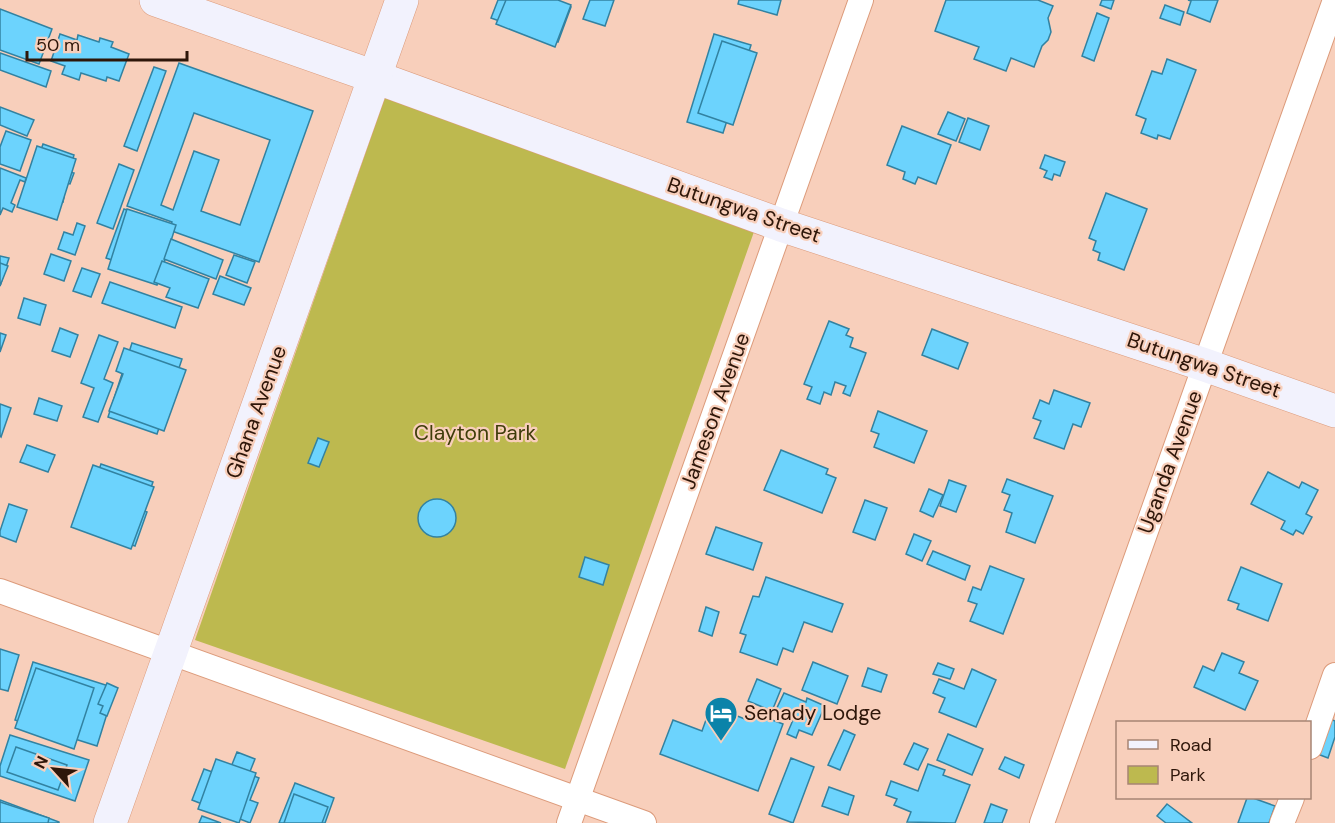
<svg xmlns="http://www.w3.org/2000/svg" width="1335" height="823" font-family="'DM Sans',sans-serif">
<rect width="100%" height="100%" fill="#f8cfbb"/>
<!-- green -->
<polygon fill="#bdb94f" points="385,97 756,226 565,769 195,640"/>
<!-- building -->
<g fill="#6cd3fd" stroke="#3282a1" stroke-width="1.5" fill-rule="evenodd">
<polygon points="498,0 553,0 571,7 558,42 491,18"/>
<polygon points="506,0 558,0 571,5 555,47 496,24"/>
<polygon points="590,0 614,0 605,26 583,19"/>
<polygon points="739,0 781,0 777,15 738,4"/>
<polygon points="946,0 1038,0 1053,6 1048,18 1051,32 1048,40 1042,46 1034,67 1011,58 1006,71 974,59 979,47 935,31"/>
<polygon points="1102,0 1114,0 1111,9 1100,5"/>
<polygon points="1188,0 1218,0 1210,22 1187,13 1191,1"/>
<polygon points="1165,5 1184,12 1180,25 1160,18"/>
<polygon points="0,9 52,29 39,64 0,50"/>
<polygon points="1097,13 1109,18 1094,61 1082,56"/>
<polygon points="60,34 77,40 78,35 99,42 100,38 113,42 111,47 129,54 119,81 107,77 106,81 81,73 79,80 62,74 65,66 51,61"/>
<polygon points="714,34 751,45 723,133 687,122"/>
<polygon points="722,41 757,53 733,125 698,113"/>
<polygon points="0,53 51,71 46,87 0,70"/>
<polygon points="1167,59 1196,70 1170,139 1158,135 1157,139 1141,133 1146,119 1136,115 1152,71 1162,74"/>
<path d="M 179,63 L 313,111 L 259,262 L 169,230 L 172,222 L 127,206 ZM 194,113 L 270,140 L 240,225 L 201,211 L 219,160 L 194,151 L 173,210 L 161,205 Z"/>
<polygon points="154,67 166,71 137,151 124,146"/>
<polygon points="0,107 34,120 27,136 0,125"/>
<polygon points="948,112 965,119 956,141 938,134"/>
<polygon points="968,118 989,126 980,150 959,142"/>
<polygon points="902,126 951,145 936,184 918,177 915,184 903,179 905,172 887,165"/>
<polygon points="6,131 31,140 20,171 0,164 0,147"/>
<polygon points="43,144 74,155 69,172 74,173 70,184 65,183 60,196 64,197 63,202 57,200 52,216 22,206"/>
<polygon points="37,146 76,159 57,220 17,207"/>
<polygon points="1045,155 1065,162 1060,176 1054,174 1052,180 1044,177 1047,171 1040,168"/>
<polygon points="119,164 134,170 113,229 97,223"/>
<polygon points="0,168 26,178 25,182 20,180 11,203 15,205 12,212 3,208 0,215"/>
<polygon points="1106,193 1147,209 1124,270 1098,260 1100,253 1093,250 1096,241 1089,238"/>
<polygon points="124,209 167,224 150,273 106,258"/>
<polygon points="127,209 176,225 157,285 108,269"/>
<polygon points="77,223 85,226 75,255 58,249 64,232 73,235"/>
<polygon points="171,239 223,260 216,279 164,259"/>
<polygon points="51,254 71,261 64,281 44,274"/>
<polygon points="234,255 255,262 247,283 226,275"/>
<polygon points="0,256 9,258 0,286"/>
<polygon points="162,261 209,279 198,308 166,297 170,288 154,282"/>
<polygon points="0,263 8,266 0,286"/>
<polygon points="82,268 100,274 91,297 73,291"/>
<polygon points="220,276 251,288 244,305 213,294"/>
<polygon points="110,282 182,307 175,328 102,303"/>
<polygon points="24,298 46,305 40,325 18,318"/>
<polygon points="829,321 849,329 846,335 853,338 850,347 866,353 850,396 843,393 846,386 835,382 831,395 824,392 820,404 807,399 812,387 804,384"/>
<polygon points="60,328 78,335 70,357 52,351"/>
<polygon points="932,329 968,343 958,369 922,355"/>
<polygon points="0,333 6,335 0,352"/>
<polygon points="99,335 118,342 104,379 113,383 98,422 83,417 94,388 81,383"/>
<polygon points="132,343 182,359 157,434 108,417"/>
<polygon points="124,348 186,370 164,431 109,411 123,374 116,371"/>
<polygon points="1054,390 1090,403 1081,427 1073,424 1064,449 1034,438 1041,421 1033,418 1040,400 1049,404"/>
<polygon points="39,398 62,406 57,421 34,414"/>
<polygon points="0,404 11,408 1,437 0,436"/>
<polygon points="878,411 927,431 914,463 874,447 879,434 871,431"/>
<polygon points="318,438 329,442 319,467 308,463"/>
<polygon points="27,445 55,455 48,472 20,462"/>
<polygon points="781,450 828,469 826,474 836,478 822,513 764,490"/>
<polygon points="101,464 153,482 149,493 142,491 135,508 147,512 135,546 79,527"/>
<polygon points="93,465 154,487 131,549 71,527"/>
<polygon points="1268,472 1299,488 1302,482 1318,490 1306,514 1312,517 1303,534 1296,530 1293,535 1281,529 1285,521 1251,504"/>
<polygon points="1007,479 1053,496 1035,543 1006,532 1012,513 1004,510 1010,495 1002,492"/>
<polygon points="949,480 966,486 956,512 940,506"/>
<polygon points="929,489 943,495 933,517 920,511"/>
<circle cx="437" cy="518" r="19"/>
<polygon points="865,500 887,508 875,540 853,532"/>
<polygon points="9,504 27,510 16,542 0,536 0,531"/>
<polygon points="716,527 762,543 753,570 706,554"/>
<polygon points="914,534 931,541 922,561 906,554"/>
<polygon points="933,551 970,566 965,580 927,564"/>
<polygon points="585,557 609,565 603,585 579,577"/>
<polygon points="990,566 1024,579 1003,634 970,621 977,604 968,601 973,587 981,590"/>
<polygon points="1241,567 1282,584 1268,621 1237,609 1239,604 1228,600"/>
<polygon points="766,577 843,604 832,632 804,622 793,652 783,648 777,665 740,652 746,635 740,633 753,596 759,597"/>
<polygon points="706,607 719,612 712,636 699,631"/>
<polygon points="0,649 19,655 8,691 0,689"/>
<polygon points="1222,653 1244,662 1239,673 1258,681 1245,710 1194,687 1203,666 1214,671"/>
<polygon points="33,662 115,688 97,746 15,720"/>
<polygon points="813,662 848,676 837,704 802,690"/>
<polygon points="938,663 954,669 950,679 933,674"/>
<polygon points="36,668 94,688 74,749 15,728"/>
<polygon points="868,668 887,675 881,692 862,686"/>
<polygon points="972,669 996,680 976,727 939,712 945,698 933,693 939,679 964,689"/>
<polygon points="757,679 781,689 772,711 748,701"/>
<polygon points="107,683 118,688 107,716 100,713 103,706 98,704"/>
<polygon points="784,693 806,702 807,698 825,706 812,735 799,730 796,738 787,734 793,720 775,712"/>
<polygon points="711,706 745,719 748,711 783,724 758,791 660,754 673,720 702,731"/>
<polygon points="1328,718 1335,721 1335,737 1328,758 1315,753"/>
<polygon points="844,730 855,735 840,770 828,765"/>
<polygon points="948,734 983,749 972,775 937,760"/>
<polygon points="10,735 89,760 75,801 0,776 0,766"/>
<polygon points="914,743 928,749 918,770 904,764"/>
<polygon points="16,747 67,765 58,790 7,772"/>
<polygon points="237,752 255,759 249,774 259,778 250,800 258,803 250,823 192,800 204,769 218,774 222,763 231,767"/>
<polygon points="1005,757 1024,765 1019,778 999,769"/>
<polygon points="791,758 814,767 793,823 769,814"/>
<polygon points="216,759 256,773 239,823 198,809"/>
<polygon points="928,764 945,770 943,775 970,785 955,823 907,822 911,812 894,805 897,799 886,795 891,781 918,791"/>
<polygon points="295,783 334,798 325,823 279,823"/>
<polygon points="829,787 854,796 848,815 822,806"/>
<polygon points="294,794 328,807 322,823 284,823"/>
<polygon points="1247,798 1253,798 1275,806 1269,823 1238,823"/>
<polygon points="0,800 59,822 59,823 0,823"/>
<polygon points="0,802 49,818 48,823 0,823"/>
<polygon points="991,804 1007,810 1002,823 984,823"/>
<polygon points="1167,804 1192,823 1166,823 1157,816"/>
<polygon points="202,816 221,823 199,823"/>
</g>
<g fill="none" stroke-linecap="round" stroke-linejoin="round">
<!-- minor casing -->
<g stroke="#dc9b7b" stroke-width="26">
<g id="minor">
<polyline points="0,591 644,823"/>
<polyline points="1310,747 1335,675"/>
<polyline points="569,823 861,0"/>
<polyline points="1042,823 1335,0"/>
<polyline points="1282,823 1292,798"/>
</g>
</g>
<!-- secondary casing -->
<g stroke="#dc9b7b" stroke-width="34">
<g id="secondary">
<polyline points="156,0 375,77 781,225 1205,365 1335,411"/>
<polyline points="110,823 402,0"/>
</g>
</g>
<!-- minor -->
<use href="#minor" stroke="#fff" stroke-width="24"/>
<!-- secondary -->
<use href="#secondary" stroke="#f2f2fd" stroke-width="33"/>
</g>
<!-- icons -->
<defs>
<g id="hotel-pin" transform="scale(1.725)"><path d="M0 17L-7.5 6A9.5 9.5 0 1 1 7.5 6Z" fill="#0b83a9" stroke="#f8cfbb"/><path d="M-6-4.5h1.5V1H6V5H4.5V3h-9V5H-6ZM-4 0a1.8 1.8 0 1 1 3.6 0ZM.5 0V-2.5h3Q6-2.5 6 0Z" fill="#fff"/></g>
</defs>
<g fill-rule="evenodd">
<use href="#hotel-pin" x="721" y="713"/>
</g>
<g text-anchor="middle" stroke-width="4.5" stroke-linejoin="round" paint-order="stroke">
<!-- street labels -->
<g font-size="21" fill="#2e1609" stroke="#f8cfbb">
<text transform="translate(744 210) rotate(19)" y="7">Butungwa Street</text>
<text transform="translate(1204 365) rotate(19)" y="7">Butungwa Street</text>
<text transform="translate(715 411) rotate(-70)" y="7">Jameson Avenue</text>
<text transform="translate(256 412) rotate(-70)" y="7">Ghana Avenue</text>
<text transform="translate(1170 462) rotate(-70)" y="7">Uganda Avenue</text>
</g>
<!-- park labels -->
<g font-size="21" fill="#3f3d0a" stroke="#f8cfbb">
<text x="475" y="440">Clayton Park</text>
</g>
<!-- poi labels -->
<g font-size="21" fill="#2e1609" stroke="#f8cfbb" text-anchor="start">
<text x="744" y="720">Senady Lodge</text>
</g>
</g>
<!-- legend -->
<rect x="1116" y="721" width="195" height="78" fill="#f8cfbb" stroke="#a78574" stroke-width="1.5"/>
<rect x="1128" y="740" width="30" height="9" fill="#f2f2fd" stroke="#a78574" stroke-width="1.5"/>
<text x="1170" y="751" font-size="18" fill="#2e1609">Road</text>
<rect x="1128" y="766" width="30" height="18" fill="#bdb94f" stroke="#a78574" stroke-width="1.5"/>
<text x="1170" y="781" font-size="18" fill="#2e1609">Park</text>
<!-- north arrow -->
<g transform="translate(54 769) rotate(297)" stroke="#f8cfbb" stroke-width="4.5" paint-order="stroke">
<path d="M0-4.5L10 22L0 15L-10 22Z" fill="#2e1609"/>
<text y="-9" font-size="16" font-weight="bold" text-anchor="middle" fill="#2e1609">N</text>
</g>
<!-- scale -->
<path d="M27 51v9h160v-9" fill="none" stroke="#2e1609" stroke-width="3"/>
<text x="36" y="51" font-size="18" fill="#2e1609" stroke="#f8cfbb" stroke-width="4.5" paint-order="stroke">50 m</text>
</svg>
